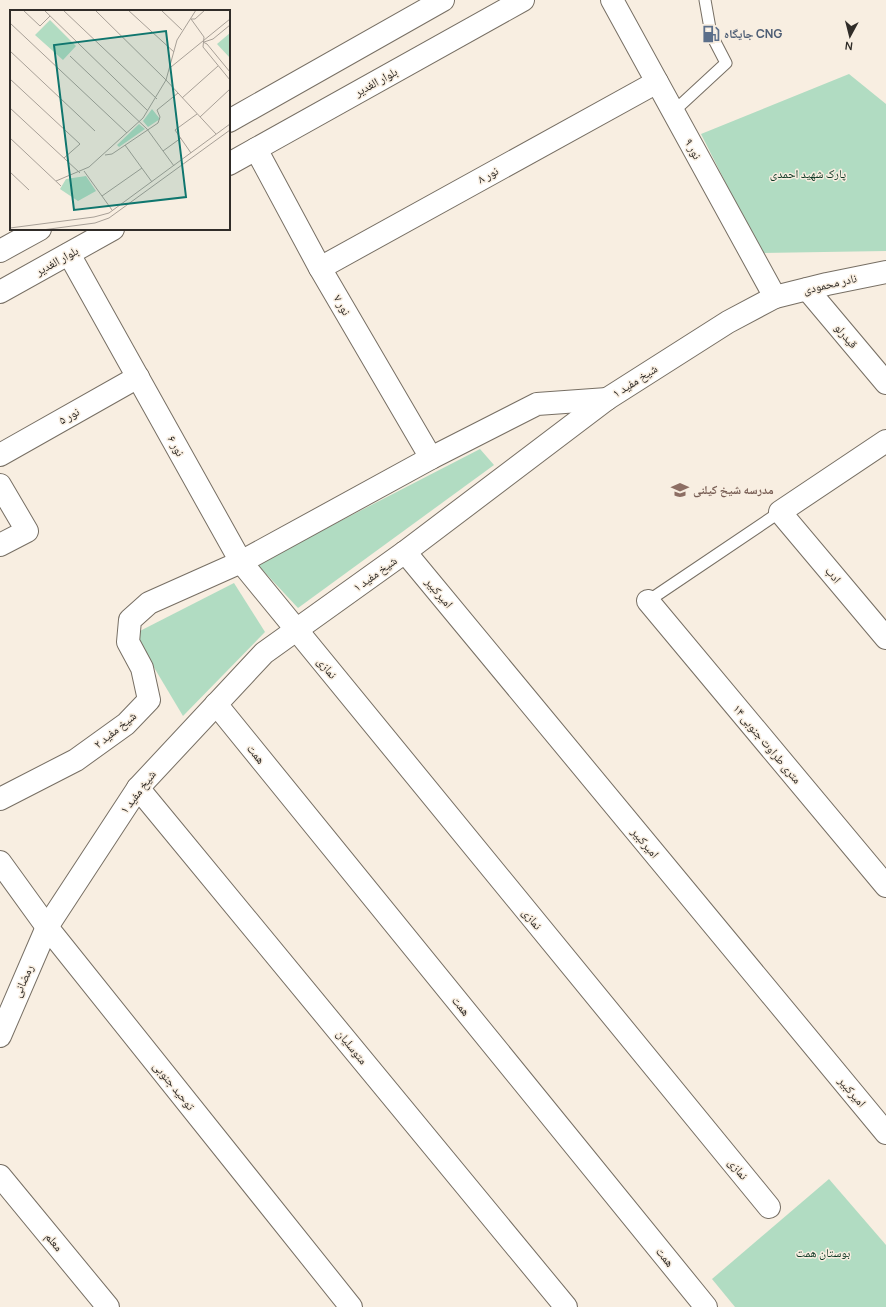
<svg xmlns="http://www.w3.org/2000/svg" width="886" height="1307" font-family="Manrope,'Noto Naskh Arabic',sans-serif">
<rect width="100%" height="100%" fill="#f8eee1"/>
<!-- green -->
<g fill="#b1dcc2">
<polygon points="849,74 886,104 886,251 761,253 701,134"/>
<polygon points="480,449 494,465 298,608 257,564"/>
<polygon points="234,583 265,632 183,716 134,634"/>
<polygon points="829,1179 886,1245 886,1307 735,1307 712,1279"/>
</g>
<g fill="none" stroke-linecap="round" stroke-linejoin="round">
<!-- service casing -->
<g stroke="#776f64" stroke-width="13">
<g id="service">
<polyline points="673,112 726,63 711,34 705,0"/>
<polyline points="648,601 780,512"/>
</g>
</g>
<!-- minor casing -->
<g stroke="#776f64" stroke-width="24">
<g id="minor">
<polyline points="256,149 320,268 431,458"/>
<polyline points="69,254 241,562 769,1207"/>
<polyline points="320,268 657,82"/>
<polyline points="807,289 886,383"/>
<polyline points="775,297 827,284 886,272"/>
<polyline points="886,441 780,512 886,638"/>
<polyline points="0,455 138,377"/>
<polyline points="0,485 27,531 0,545"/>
<polyline points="405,552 886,1133"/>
<polyline points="648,601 886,886"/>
<polyline points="216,704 706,1307"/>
<polyline points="138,788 566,1307"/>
<polyline points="0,799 76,760 126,724 149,700 142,668 128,642 130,620 149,603 241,562 431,458 537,404 607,399"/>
<polyline points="0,1176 108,1307"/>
</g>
</g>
<!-- tertiary casing -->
<g stroke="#776f64" stroke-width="24">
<g id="tertiary">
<polyline points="0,862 47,927 351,1307"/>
<polyline points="0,1036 47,927 138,788 264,653 405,552 607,399 728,322 775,297 612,0"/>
</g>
</g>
<!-- secondary casing -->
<g stroke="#776f64" stroke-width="24">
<g id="secondary">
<polyline points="229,121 443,0"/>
<polyline points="229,164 523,0"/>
<polyline points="0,251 40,229"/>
<polyline points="0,292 113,229"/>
</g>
</g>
<!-- service -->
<use href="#service" stroke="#fff" stroke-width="11"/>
<!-- minor -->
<use href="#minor" stroke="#fff" stroke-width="22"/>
<!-- tertiary -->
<use href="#tertiary" stroke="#fff" stroke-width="22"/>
<!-- secondary -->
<use href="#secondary" stroke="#fff" stroke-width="22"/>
</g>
<!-- icons -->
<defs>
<g id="fuel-bare" transform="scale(1.38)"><path d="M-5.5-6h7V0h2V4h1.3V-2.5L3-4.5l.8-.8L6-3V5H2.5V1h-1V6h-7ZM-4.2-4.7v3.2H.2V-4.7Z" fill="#5c6f8a" stroke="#f8eee1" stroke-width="2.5" paint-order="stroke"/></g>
<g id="school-bare" transform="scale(1.38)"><path d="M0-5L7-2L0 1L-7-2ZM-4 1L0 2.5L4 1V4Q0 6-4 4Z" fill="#8d6e63" stroke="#f8eee1" stroke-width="2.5" paint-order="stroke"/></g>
</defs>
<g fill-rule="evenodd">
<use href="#fuel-bare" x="711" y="34"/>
<use href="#school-bare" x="680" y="490"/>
</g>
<g text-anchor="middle" stroke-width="3" stroke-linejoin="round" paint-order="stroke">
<!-- service labels -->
<g font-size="12" font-weight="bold" fill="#4e5e75" stroke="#f8eee1" text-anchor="start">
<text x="724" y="38">جایگاه CNG</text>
</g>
<!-- street labels -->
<g font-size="12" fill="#302c28" stroke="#f8eee1">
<text transform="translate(376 82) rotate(-29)" y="4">بلوار الغدیر</text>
<text transform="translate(693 149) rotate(61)" y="4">نور ۹</text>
<text transform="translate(488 175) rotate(-29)" y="4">نور ۸</text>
<text transform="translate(57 261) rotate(-29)" y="4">بلوار الغدیر</text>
<text transform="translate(830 284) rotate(-13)" y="4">نادر محمودی</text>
<text transform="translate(342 305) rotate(60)" y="4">نور ۷</text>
<text transform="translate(846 336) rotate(50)" y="4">قیدرلو</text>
<text transform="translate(635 381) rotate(-33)" y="4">شیخ مفید ۱</text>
<text transform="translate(69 416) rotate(-30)" y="4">نور ۵</text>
<text transform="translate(176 446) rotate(61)" y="4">نور ۶</text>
<text transform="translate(375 574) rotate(-36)" y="4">شیخ مفید ۱</text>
<text transform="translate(833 575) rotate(50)" y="4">ادب</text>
<text transform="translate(439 593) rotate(50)" y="4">امیرکبیر</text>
<text transform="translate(327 668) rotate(51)" y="4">نمازی</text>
<text transform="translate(115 730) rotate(-39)" y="4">شیخ مفید ۲</text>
<text transform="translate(767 744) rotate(50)" y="4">۱۴ متری طراوت جنوبی</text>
<text transform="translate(256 754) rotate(51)" y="4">همت</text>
<text transform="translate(138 792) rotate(-53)" y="4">شیخ مفید ۱</text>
<text transform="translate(645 843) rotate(50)" y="4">امیرکبیر</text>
<text transform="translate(532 919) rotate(51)" y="4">نمازی</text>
<text transform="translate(23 981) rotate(-66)" y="4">رمضانی</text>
<text transform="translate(461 1006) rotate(51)" y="4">همت</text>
<text transform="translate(352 1047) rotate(51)" y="4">متوسلیان</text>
<text transform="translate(174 1086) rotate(51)" y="4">توحید جنوبی</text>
<text transform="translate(852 1092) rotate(50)" y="4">امیرکبیر</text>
<text transform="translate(738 1169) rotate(51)" y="4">نمازی</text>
<text transform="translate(54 1242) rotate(50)" y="4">معلم</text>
<text transform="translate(665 1257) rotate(51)" y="4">همت</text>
</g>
<!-- park labels -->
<g font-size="12" fill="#0a3520" stroke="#f8eee1">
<text x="808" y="178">پارک شهید احمدی</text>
<text x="823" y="1257">بوستان همت</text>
</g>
<!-- education labels -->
<g font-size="12" font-weight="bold" fill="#785e54" stroke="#f8eee1" text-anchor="start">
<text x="693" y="494">مدرسه شیخ کیلنی</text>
</g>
</g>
<!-- overview -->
<g transform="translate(10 10)">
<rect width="220" height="220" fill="#f8eee1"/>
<path d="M 40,10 L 66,36 L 53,50 L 25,25 ZM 220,23 L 220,48 L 207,34 ZM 142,99 L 150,109 L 138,117 L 133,111 ZM 129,114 L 135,119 L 109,137 L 107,135 ZM 76,166 L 86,181 L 68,191 L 50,179 L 56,169 Z" fill="#b1dcc2"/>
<path fill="none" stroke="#a8a097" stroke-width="1" d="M 13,0 L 30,16 L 40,6M 34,0 L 138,101M 53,0 L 147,89M 85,0 L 156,70 L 206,124M 118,0 L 164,42M 151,0 L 172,20M 195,0 L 185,9 L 181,9 L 194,27 L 193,37 L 220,70M 0,13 L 117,123M 193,32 L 197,34 L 220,62M 194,32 L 203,29 L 220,15M 0,41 L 85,121M 60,46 L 137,119 L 164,156M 161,57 L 220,9M 0,69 L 70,134 L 54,148M 172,88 L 208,56M 0,98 L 70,163M 190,107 L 220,79M 0,128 L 51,176M 115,135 L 142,172M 153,141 L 171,128M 181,143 L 165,120 L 187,104M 95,145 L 102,144 L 148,113 L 150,107 L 147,100 L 168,83M 74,161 L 102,200M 0,162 L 19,180M 46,171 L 79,157 L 133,108 L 156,70 L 167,30 L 186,0M 92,186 L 132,158M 0,218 L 84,207 L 99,203 L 220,114M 32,220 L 85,213 L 99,208 L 220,120"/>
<path fill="#0f766e" fill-opacity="0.15" stroke="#0f766e" stroke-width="2" d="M 156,21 L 176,187 L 64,200 L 44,35 Z"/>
<rect width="220" height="220" fill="none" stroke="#302c28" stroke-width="2"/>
</g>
<!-- north arrow -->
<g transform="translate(850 36) rotate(187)" stroke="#f8eee1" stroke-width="3" paint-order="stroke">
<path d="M0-3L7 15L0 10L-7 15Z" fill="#302c28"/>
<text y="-6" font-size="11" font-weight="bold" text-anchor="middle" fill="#302c28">N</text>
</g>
</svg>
